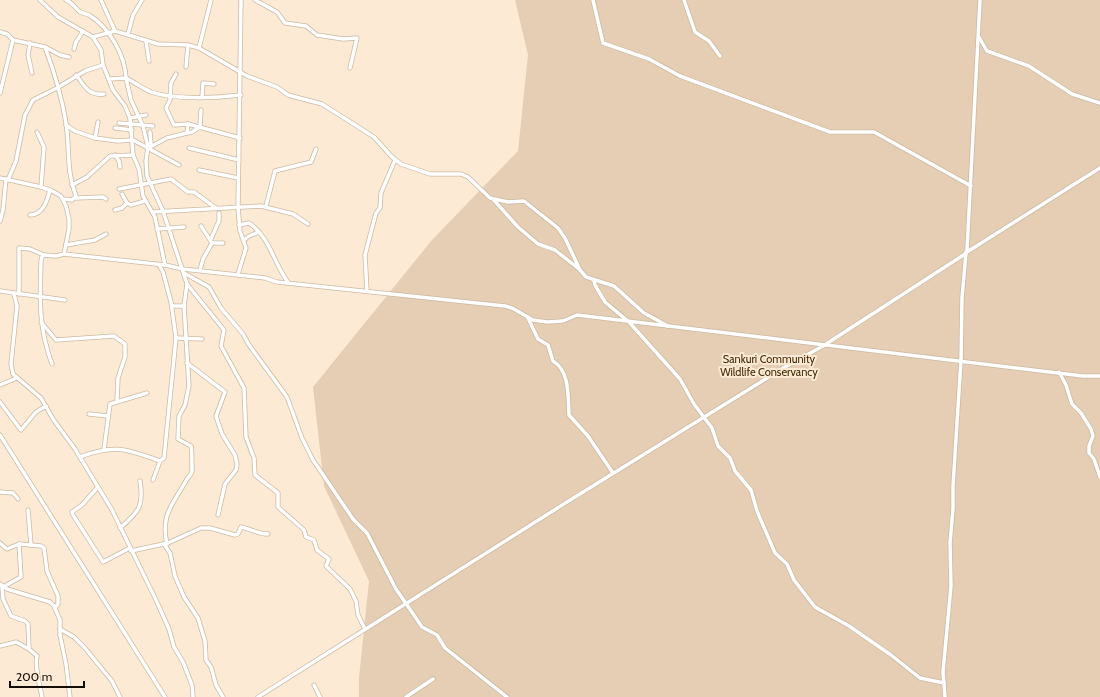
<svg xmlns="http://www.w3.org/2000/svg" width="1100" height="697" font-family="Cabin,sans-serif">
<rect width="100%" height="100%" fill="#fdead5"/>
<!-- green -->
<polygon fill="#e5ceb3" points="515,0 1100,0 1100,697 359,697 359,678 369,581 324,486 313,387 432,240 518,151 528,55"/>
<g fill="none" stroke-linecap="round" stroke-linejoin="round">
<!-- minor casing -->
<g stroke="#cab9a4" stroke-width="5">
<g id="minor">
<polyline points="40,0 58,17 93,37 101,50 103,65 113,90 125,106 130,118 133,155 139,169 143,196 155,217 165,265"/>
<path d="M 66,0 C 72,2 75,8 80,12 C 83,13 86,14 89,15 C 109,27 125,55 126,78 L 109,79"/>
<polyline points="101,0 115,31"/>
<polyline points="255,0 277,12 285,23 306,26 317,35 343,39 357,38 350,68"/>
<polyline points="593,0 603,43 649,59 680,76 830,132 874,132 971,186"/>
<polyline points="684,0 695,32 709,41 720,56"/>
<polyline points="0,32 7,34 13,40 0,93"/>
<polyline points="128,34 133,15 142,0"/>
<polyline points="93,37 115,31 158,44 188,45 199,48 247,76 277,87 288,95 322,104 374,137 392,157 401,164 430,174 461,174 468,177 490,198 508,202 524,201 558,228 565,238 580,270 586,277 614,286 644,313 668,326"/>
<polyline points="979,37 987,51 1029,66 1072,94 1100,103"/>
<path d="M 13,40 L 45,47 C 54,71 62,98 66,123 C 70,149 66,171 76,196 L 72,200 L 63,199"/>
<polyline points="146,41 149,61"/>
<polyline points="30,43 28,55 32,73"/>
<polyline points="45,47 60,55 69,57"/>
<polyline points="199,48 211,0"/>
<polyline points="74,49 76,42 83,31"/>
<polyline points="186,67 188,45"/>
<polyline points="176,74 171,83 170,100 166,108 174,125 188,124 240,138"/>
<path d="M 76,75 C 85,86 88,96 104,94"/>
<path d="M 241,95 C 216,98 175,100 151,92 C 142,88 134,82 126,78 L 131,100 L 143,126 L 148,147 L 146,161 L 147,176 L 163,211 L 187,284 L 224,330 L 221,346 L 244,388 L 246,437 L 254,458 L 255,475 L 278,493 L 278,507 L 304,530 L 306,537 L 314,540 L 317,550 L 329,559 L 326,566 L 350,589 L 356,601 L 358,615 L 365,629"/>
<polyline points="202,97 203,83 214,84"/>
<polyline points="130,118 146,115"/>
<polyline points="119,123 153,126"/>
<polyline points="66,125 75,131 95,138 117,141 133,140 179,165"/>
<polyline points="115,128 132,130"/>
<polyline points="37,132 44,147 41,187"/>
<polyline points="150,132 151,145"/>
<polyline points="187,133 192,132 200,127 201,110"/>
<polyline points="95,138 98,122"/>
<polyline points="150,147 167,138 187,133 188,124"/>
<polyline points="189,148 239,160"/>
<polyline points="115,155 119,161 120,167"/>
<polyline points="199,170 238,178"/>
<path d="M 0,178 L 41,187 L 52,191 L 61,196 L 66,206 L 69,219 L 69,229 L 64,254 L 56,256 L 44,255 L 42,257 L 41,261 C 40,300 38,326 52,364"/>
<polyline points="8,180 16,161 25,115 33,100 57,88 85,71 103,65"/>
<polyline points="72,185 87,177 110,156 133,155"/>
<polyline points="119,189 171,179 188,192 194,192 216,208"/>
<polyline points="122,194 127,203 131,205 145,201"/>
<polyline points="76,198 103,197 106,199"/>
<polyline points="493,199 518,227 538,244 555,250 579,269"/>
<polyline points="266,206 275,171 311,162 316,149"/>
<polyline points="115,210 122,208 127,203"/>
<polyline points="153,212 261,206 293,214 308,224"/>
<path d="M 30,215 C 43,215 47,201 50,190"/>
<polyline points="0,221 3,210 6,179"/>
<path d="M 239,225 L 249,223 C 270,237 274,264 288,282"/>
<polyline points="157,229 184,227"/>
<polyline points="211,239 219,221 219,213"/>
<polyline points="244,240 249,236 259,232"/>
<polyline points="212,243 223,243"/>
<polyline points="66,245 95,240 106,234"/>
<polyline points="967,252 1100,168"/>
<polyline points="64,254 165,265 183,269 265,278 277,282 505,306 512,308 533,320 547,322 563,321 577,315 1083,376 1100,376"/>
<polyline points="200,270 203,259 212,243 201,226"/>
<polyline points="184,273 209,287 221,308 243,334 249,345 287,397 302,438 313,460 353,519 367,533 396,589 422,627 437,635 445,648 507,697"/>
<polyline points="238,274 246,248 240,231 238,207 241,0"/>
<polyline points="594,281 595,285 605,302 629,322 680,379 694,404 712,428 718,446 730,458 735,471 751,490 757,511 775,553 787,564 794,580 815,607 849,626 891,655 920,678 944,683"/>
<polyline points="0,291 65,300"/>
<polyline points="367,291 365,255 376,213 380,208 381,193 395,160"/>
<polyline points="14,294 17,306 11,364 13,374 41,398 53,419 75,449 112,510 156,600 169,629 174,647 183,662 192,685 193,697"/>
<polyline points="19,294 19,248 30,249 44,255"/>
<polyline points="184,306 187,284"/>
<path d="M 528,318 L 538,339 L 548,345 L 553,361 C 570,371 568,397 569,415 L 588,436 L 613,473"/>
<polyline points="41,322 56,340 114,336 125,344 125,357 118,378 117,400"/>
<polyline points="176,338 202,339"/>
<polyline points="187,363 225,392 216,416 222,434 235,455 237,464 236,470 225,484 218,515"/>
<polyline points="1059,372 1066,385 1072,404 1081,413 1091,429 1093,436 1089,446 1089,453 1094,459 1100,477"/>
<polyline points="0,385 17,378"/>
<polyline points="0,402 21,430 36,412 46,406"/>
<polyline points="89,414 108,416"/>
<polyline points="0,435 165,697"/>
<polyline points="104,449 110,404 147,393"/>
<path d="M 80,457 C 115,444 127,449 160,461"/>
<polyline points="153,480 160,461 164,458 176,338 171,302 163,272 159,265"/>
<polyline points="98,487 82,505 72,512 73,515 103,562 130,548"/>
<polyline points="0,492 13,493 18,499"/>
<polyline points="28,510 31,545 41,546 44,548 47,571 58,596 58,604 55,608"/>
<path d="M 120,528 C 139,512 144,506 140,481"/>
<polyline points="0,543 7,549 19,544 31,545"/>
<polyline points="164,544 170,553 175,576 184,597 198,618 205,641 206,660 211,667 216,685 223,697"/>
<path d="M 167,544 C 160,514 174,503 187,479 C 189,476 192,474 192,471 C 192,468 192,450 191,446 L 178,439 L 179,416 L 185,405 L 189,386 L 184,306 L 172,306"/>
<path d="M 131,551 L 168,543 L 201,528 L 210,528 L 235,535 L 238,534 L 241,527 C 251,529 258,534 268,534"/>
<polyline points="0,584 7,589 50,602 54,606 60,620 60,635 66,664 70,697"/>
<path d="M 2,586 L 3,599 L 11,616 L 25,621 L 28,624 L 29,649 L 37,656 C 34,665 40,686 42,697"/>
<polyline points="3,587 21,577 19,544"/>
<polyline points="60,629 74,637 84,647 112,681 120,697"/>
<polyline points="0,646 16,642 29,649"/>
<polyline points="314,685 320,697"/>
<polyline points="258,697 567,502 785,367 823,346 965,254 967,250 980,0"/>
<polyline points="406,697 433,679"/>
<polyline points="945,697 943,672 951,586 950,543 953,509 953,486 961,360 962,298 966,253"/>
</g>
</g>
<!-- minor -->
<use href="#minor" stroke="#fff" stroke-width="3.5"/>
</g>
<g text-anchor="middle" stroke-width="4" stroke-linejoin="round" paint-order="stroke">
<!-- park labels -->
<g font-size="11" fill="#3f2703" stroke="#fdead5">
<text x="769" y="363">Sankuri Community<tspan x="769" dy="13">Wildlife Conservancy</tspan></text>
</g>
</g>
<!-- scale -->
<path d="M10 681v6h74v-6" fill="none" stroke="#130d06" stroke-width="2"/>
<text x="16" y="681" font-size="12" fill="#130d06" stroke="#fdead5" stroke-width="3" paint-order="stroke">200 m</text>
</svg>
